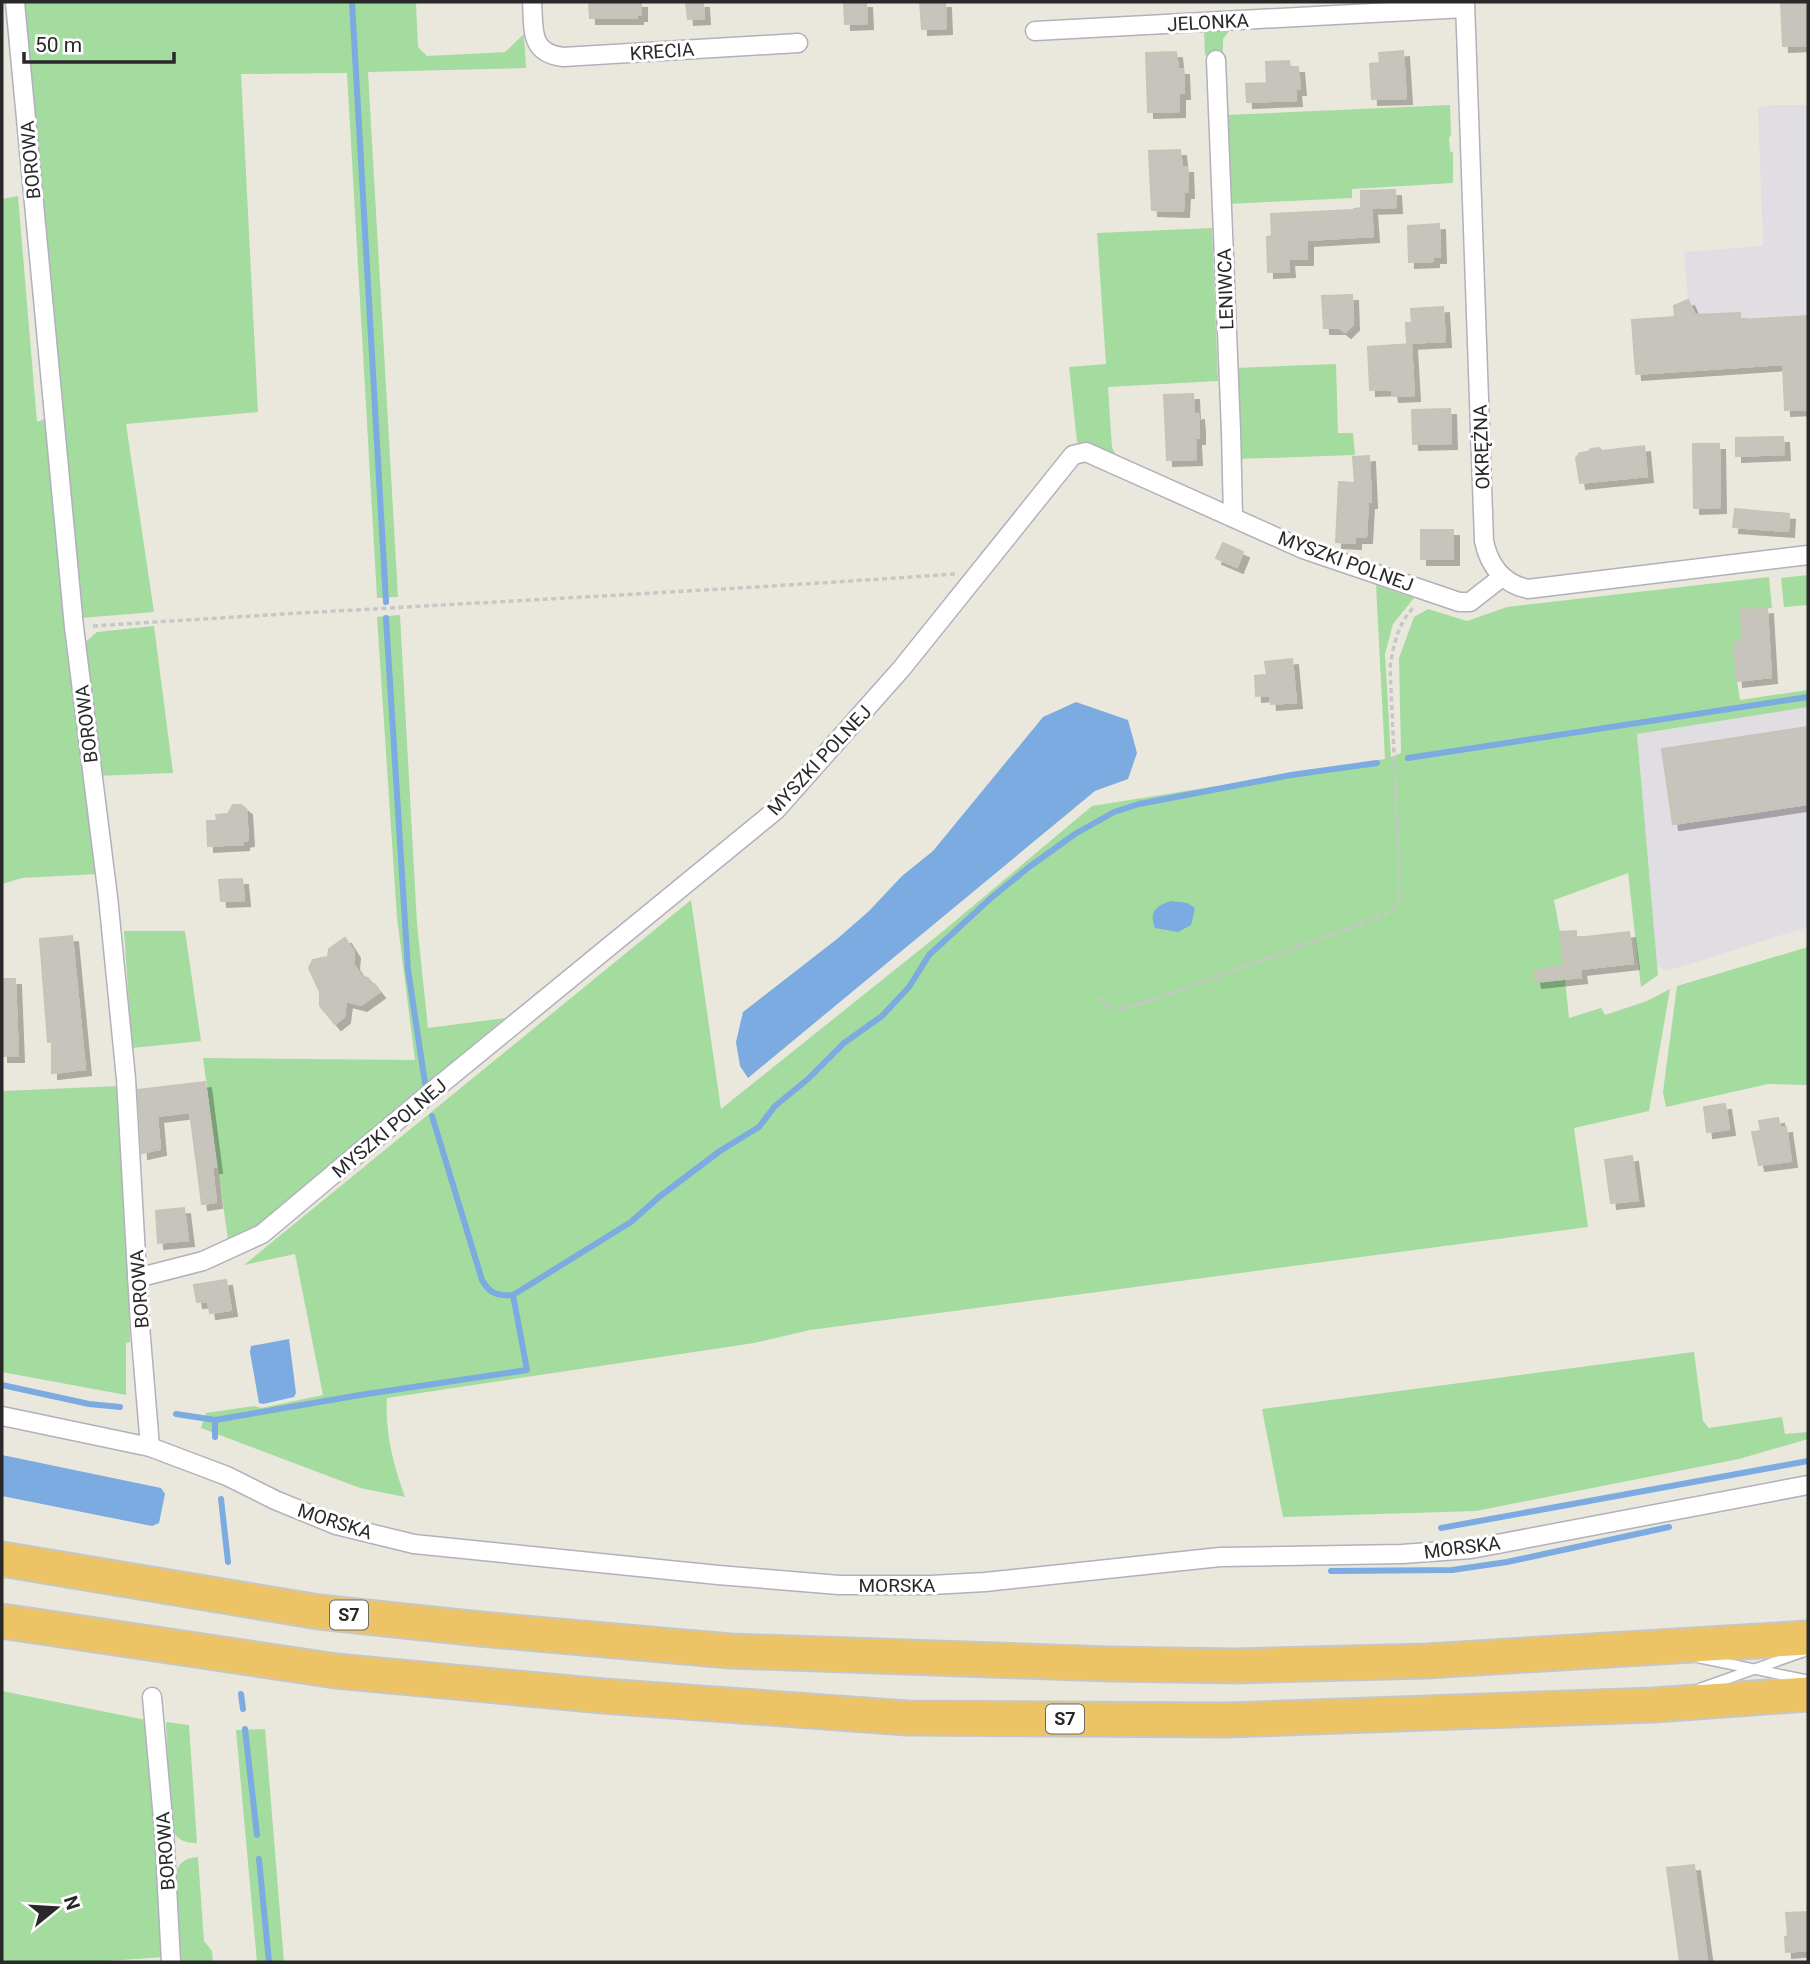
<svg xmlns="http://www.w3.org/2000/svg" width="1810" height="1964" font-family="Roboto,sans-serif">
<defs>
<filter id="shadow"><feDropShadow dx="6" dy="6" stdDeviation="0" flood-color="#0004"/></filter>
</defs>
<rect width="100%" height="100%" fill="#eae8dd"/>
<!-- industrial -->
<g fill="#e0dde3">
<polygon points="1772,105 1808,105 1808,363 1636,374 1632,320 1675,317 1674,306 1688,300 1684,252 1763,246 1758,107"/>
<polygon points="1808,707 1808,927 1667,971 1657,966 1637,734"/>
</g>
<!-- green -->
<g fill="#a4db9f">
<polygon points="22,2 416,2 418,47 427,56 505,52 524,34 526,68 368,72 398,597 377,598 347,73 241,74 258,412 126,424 154,612 81,618"/>
<polygon points="1230,30 1223,39 1223,54 1205,55 1204,31"/>
<polygon points="1450,105 1451,135 1449,138 1450,151 1453,153 1453,183 1352,189 1352,198 1228,204 1226,115"/>
<polygon points="18,196 37,422 47,418 97,874 22,878 2,884 2,199"/>
<polygon points="1212,228 1218,381 1108,387 1112,448 1120,461 1077,442 1069,367 1106,364 1097,233"/>
<polygon points="1336,364 1338,433 1353,433 1355,455 1239,459 1235,368"/>
<polygon points="1808,575 1808,605 1784,607 1781,578"/>
<path d="M 1769,577 L 1772,608 L 1741,611 L 1743,641 L 1737,681 L 1740,700 L 1808,690 L 1808,707 L 1637,734 L 1658,975 L 1641,987 L 1628,873 L 1554,900 L 1560,932 L 1569,1018 L 1601,1008 L 1605,1015 L 1647,1001 L 1670,989 L 1649,1111 L 1574,1128 L 1588,1227 L 810,1330 L 754,1343 L 387,1398 C 385,1434 393,1463 405,1497 L 360,1488 L 201,1428 L 206,1413 L 254,1406 L 261,1408 L 323,1395 L 295,1254 L 244,1265 L 691,900 L 721,1109 L 942,932 L 1092,806 L 1385,759 L 1376,585 L 1414,598 L 1393,624 L 1385,654 L 1391,757 L 1401,753 L 1399,658 L 1414,617 L 1428,609 L 1467,621 L 1507,607 Z"/>
<polygon points="400,615 417,924 428,1028 505,1018 246,1235 228,1240 203,1058 415,1060 397,918 377,617"/>
<polygon points="154,626 173,773 95,776 83,644 97,632"/>
<polygon points="124,931 185,931 201,1041 132,1048"/>
<polygon points="1808,947 1808,1085 1768,1084 1666,1107 1663,1092 1677,986"/>
<polygon points="119,1086 127,1197 130,1342 126,1343 126,1395 2,1372 2,1091"/>
<polygon points="1694,1352 1703,1421 1709,1428 1782,1417 1785,1434 1808,1432 1808,1439 1739,1459 1476,1511 1283,1517 1262,1409"/>
<polygon points="2,1691 146,1720 164,1957 93,1962 2,1962"/>
<path d="M 166,1722 L 189,1725 L 197,1843 C 184,1843 179,1840 171,1830 Z"/>
<polygon points="265,1729 284,1962 257,1962 236,1730"/>
<path d="M 198,1857 L 204,1941 L 212,1951 L 213,1962 L 178,1962 L 174,1876 C 179,1863 184,1858 198,1857 Z"/>
</g>
<!-- water -->
<g fill="#7babe1">
<polygon points="1076,702 1128,720 1137,753 1128,779 1095,791 748,1078 740,1066 736,1042 743,1012 837,939 869,911 902,876 933,851 1043,717"/>
<path d="M 1171,901 L 1187,903 L 1195,908 L 1191,925 L 1178,932 L 1155,928 C 1149,912 1155,906 1171,901 Z"/>
<polygon points="289,1339 296,1393 294,1397 263,1404 259,1403 250,1352 251,1346"/>
<polygon points="2,1455 161,1488 165,1494 159,1523 152,1526 2,1496"/>
</g>
<g fill="none" stroke-linecap="round" stroke-linejoin="round">
<!-- stream -->
<g stroke="#7babe1" stroke-width="6">
<polyline points="352,2 386,602"/>
<polyline points="386,618 408,970 425,1083"/>
<polyline points="1408,758 1808,697"/>
<path d="M 432,1116 L 482,1280 C 490,1294 497,1296 513,1295 L 631,1222 L 659,1197 L 720,1151 L 759,1127 L 775,1106 L 808,1079 L 844,1043 L 882,1016 L 909,987 L 929,955 L 991,898 L 1029,867 L 1075,834 L 1114,812 L 1139,804 L 1291,775 L 1377,763"/>
<polyline points="2,1385 89,1404 120,1407"/>
<polyline points="176,1414 215,1420"/>
<polyline points="215,1437 215,1420 360,1395 527,1370 513,1295"/>
<polyline points="221,1499 228,1562"/>
<polyline points="1441,1528 1808,1461"/>
<polyline points="1331,1571 1452,1570 1507,1562 1669,1527"/>
<polyline points="241,1694 243,1709"/>
<polyline points="245,1729 257,1835"/>
<polyline points="259,1859 269,1962"/>
</g>
</g>
<!-- building -->
<g fill="#c6c4bc" stroke="#c5c4b7" stroke-width="2" filter="url(#shadow)">
<polygon points="589,2 641,2 641,15 637,15 637,18 590,18"/>
<polygon points="686,2 703,2 704,18 688,19"/>
<polygon points="844,2 866,2 867,23 845,24"/>
<polygon points="920,2 945,2 946,28 922,29"/>
<polygon points="1781,2 1808,2 1808,45 1783,46"/>
<polygon points="1403,51 1406,98 1372,99 1370,64 1380,63 1379,53"/>
<polygon points="1176,52 1178,69 1183,69 1184,93 1179,93 1179,111 1148,112 1146,53"/>
<polygon points="1289,61 1290,67 1298,67 1300,89 1295,89 1296,100 1247,102 1246,84 1267,83 1266,62"/>
<polygon points="1180,150 1182,167 1187,167 1188,192 1184,192 1183,211 1152,210 1149,151"/>
<polygon points="1395,190 1396,207 1365,208 1371,208 1373,236 1307,240 1307,259 1288,259 1289,271 1268,272 1267,237 1272,236 1271,214 1354,210 1354,209 1361,208 1361,191"/>
<polygon points="1439,224 1440,257 1433,257 1433,261 1409,262 1408,226"/>
<polygon points="1352,295 1353,324 1345,332 1340,328 1324,328 1322,296"/>
<polygon points="1688,300 1695,315 1740,313 1740,320 1808,316 1808,409 1785,410 1783,364 1636,374 1632,320 1675,317 1674,306"/>
<polygon points="1443,307 1445,341 1407,343 1406,323 1412,323 1411,309"/>
<polygon points="1411,344 1414,395 1393,396 1392,389 1370,390 1368,347"/>
<polygon points="1193,394 1194,415 1198,414 1199,426 1199,438 1195,438 1196,459 1167,460 1164,395"/>
<polygon points="1450,409 1451,443 1413,444 1412,410"/>
<polygon points="1783,437 1784,454 1736,456 1736,438"/>
<polygon points="1693,444 1719,444 1720,507 1694,508"/>
<polygon points="1644,446 1647,476 1580,483 1576,458 1580,453 1588,452 1591,449 1599,448 1602,451"/>
<polygon points="1369,456 1371,502 1368,502 1366,537 1355,537 1355,543 1336,542 1339,482 1355,483 1353,457"/>
<polygon points="1735,509 1789,514 1788,531 1733,527"/>
<rect x="1421" y="530" width="32" height="29"/>
<polygon points="1223,543 1243,552 1237,567 1216,558"/>
<polygon points="1767,608 1771,677 1737,681 1734,642 1743,641 1740,610"/>
<polygon points="1292,659 1296,702 1271,704 1270,695 1256,696 1255,676 1267,675 1265,662"/>
<polygon points="1808,727 1808,804 1673,824 1662,749"/>
<polygon points="233,805 241,805 246,809 248,840 243,841 243,844 208,846 207,821 217,821 216,815 228,814"/>
<polygon points="242,879 244,900 221,901 219,880"/>
<polygon points="1576,931 1576,938 1629,932 1633,963 1580,969 1581,977 1536,982 1534,971 1564,965 1560,932"/>
<polygon points="72,936 85,1069 52,1073 52,1041 48,1042 40,939"/>
<polygon points="345,938 354,952 353,964 361,976 368,978 379,992 361,1005 346,1001 344,1017 335,1024 320,1006 320,992 309,968 313,960 328,957 329,949"/>
<polygon points="2,979 15,979 18,1056 2,1056"/>
<polygon points="205,1082 216,1167 212,1167 216,1202 202,1204 190,1112 157,1116 160,1149 142,1153 138,1090"/>
<polygon points="1725,1104 1729,1129 1707,1132 1704,1107"/>
<polygon points="1778,1118 1780,1128 1786,1127 1791,1161 1759,1165 1752,1132 1761,1131 1759,1121"/>
<polygon points="1632,1156 1638,1200 1611,1203 1605,1160"/>
<polygon points="184,1208 188,1240 158,1243 156,1211"/>
<polygon points="226,1280 231,1310 210,1313 208,1301 197,1302 194,1285"/>
<polygon points="1694,1865 1707,1960 1680,1962 1667,1868"/>
<polygon points="1808,1912 1808,1950 1786,1952 1785,1937 1788,1936 1786,1913"/>
</g>
<g fill="none" stroke-linecap="round" stroke-linejoin="round">
<!-- lane casing -->
<g stroke="#b1b0bc" stroke-width="12">
<g id="lane">
<polyline points="1700,1658 1807,1680"/>
<polyline points="1701,1688 1803,1652"/>
</g>
</g>
<!-- street casing -->
<g stroke="#b1b0bc" stroke-width="21">
<g id="street">
<polyline points="15,2 74,627 108,897 126,1079 140,1326 150,1447"/>
<path d="M 532,2 C 534,29 529,53 563,57 L 798,43"/>
<path d="M 1465,2 L 1484,541 C 1489,565 1503,584 1528,589 L 1808,555"/>
<polyline points="1035,31 1465,8"/>
<polyline points="1216,60 1231,431 1233,517"/>
<polyline points="137,1278 203,1261 262,1234 435,1089 776,810 902,668 1073,455 1086,452 1303,549 1459,602 1470,602 1502,577"/>
<polyline points="2,1416 150,1447 227,1476 275,1500 336,1525 414,1544 718,1575 839,1585 931,1585 985,1582 1220,1557 1402,1554 1471,1549 1808,1485"/>
<polyline points="152,1697 164,1830 171,1962"/>
</g>
</g>
<!-- highway casing -->
<g stroke="#c7c7c7" stroke-width="37">
<g id="highway">
<polyline points="2,1559 319,1612 480,1629 730,1651 1109,1664 1236,1666 1427,1661 1808,1638"/>
<polyline points="2,1621 336,1671 603,1696 907,1718 1227,1720 1654,1705 1808,1694"/>
</g>
</g>
<!-- path -->
<g stroke="#c7c7c7" stroke-width="3.5" stroke-dasharray="5 3.5" stroke-linecap="butt">
<path d="M 93,626 C 380,607 668,594 955,574"/>
<path d="M 1100,996 L 1108,1007 L 1119,1009 L 1153,1000 L 1386,914 L 1399,903 L 1399,860 L 1390,668 C 1393,646 1398,623 1414,607"/>
</g>
<!-- lane -->
<use href="#lane" stroke="#fff" stroke-width="9"/>
<!-- street -->
<use href="#street" stroke="#fff" stroke-width="18"/>
<!-- highway -->
<use href="#highway" stroke="#ecc365" stroke-width="33"/>
</g>
<g text-anchor="middle" stroke-width="6" stroke-linejoin="round" paint-order="stroke">
<!-- shield labels -->
<g fill="#fff" stroke="#696969" stroke-width="2">
<rect x="330" y="1600.5" width="38" height="29" rx="5"/>
<rect x="1046" y="1704.5" width="38" height="29" rx="5"/>
</g>
<g font-size="18" font-weight="bold" fill="#292929">
<text x="349" y="1621">S7</text>
<text x="1065" y="1725">S7</text>
</g>
<!-- street labels -->
<g font-size="19" fill="#292929" stroke="#fff">
<text transform="translate(1208 22) rotate(-3)" y="7">JELONKA</text>
<text transform="translate(662 51) rotate(-4)" y="7">KRECIA</text>
<text transform="translate(30 160) rotate(-95)" y="7">BOROWA</text>
<text transform="translate(1225 289) rotate(-92)" y="7">LENIWCA</text>
<text transform="translate(1481 447) rotate(-92)" y="7">OKRĘŻNA</text>
<text transform="translate(1346 561) rotate(20)" y="7">MYSZKI POLNEJ</text>
<text transform="translate(86 724) rotate(-97)" y="7">BOROWA</text>
<text transform="translate(819 760) rotate(-47)" y="7">MYSZKI POLNEJ</text>
<text transform="translate(389 1128) rotate(-40)" y="7">MYSZKI POLNEJ</text>
<text transform="translate(139 1289) rotate(-94)" y="7">BOROWA</text>
<text transform="translate(335 1521) rotate(18)" y="7">MORSKA</text>
<text transform="translate(1462 1547) rotate(-7)" y="7">MORSKA</text>
<text x="897" y="1592">MORSKA</text>
<text transform="translate(165 1851) rotate(-94)" y="7">BOROWA</text>
</g>
</g>
<!-- border -->
<rect width="1810" height="1964" fill="none" stroke="#292929" stroke-width="7"/>
<!-- north arrow -->
<g transform="translate(56 1908) rotate(72)" stroke="#ffffff" stroke-width="5" paint-order="stroke">
<path d="M0-5L12 26L0 18L-12 26Z" fill="#292929"/>
<text y="-10" font-size="19" font-weight="bold" text-anchor="middle" fill="#292929">N</text>
</g>
<!-- scale -->
<path d="M24 52v10h150v-10" fill="none" stroke="#292929" stroke-width="3.5"/>
<text x="35" y="52" font-size="21" fill="#292929" stroke="#ffffff" stroke-width="5" paint-order="stroke">50 m</text>
</svg>
